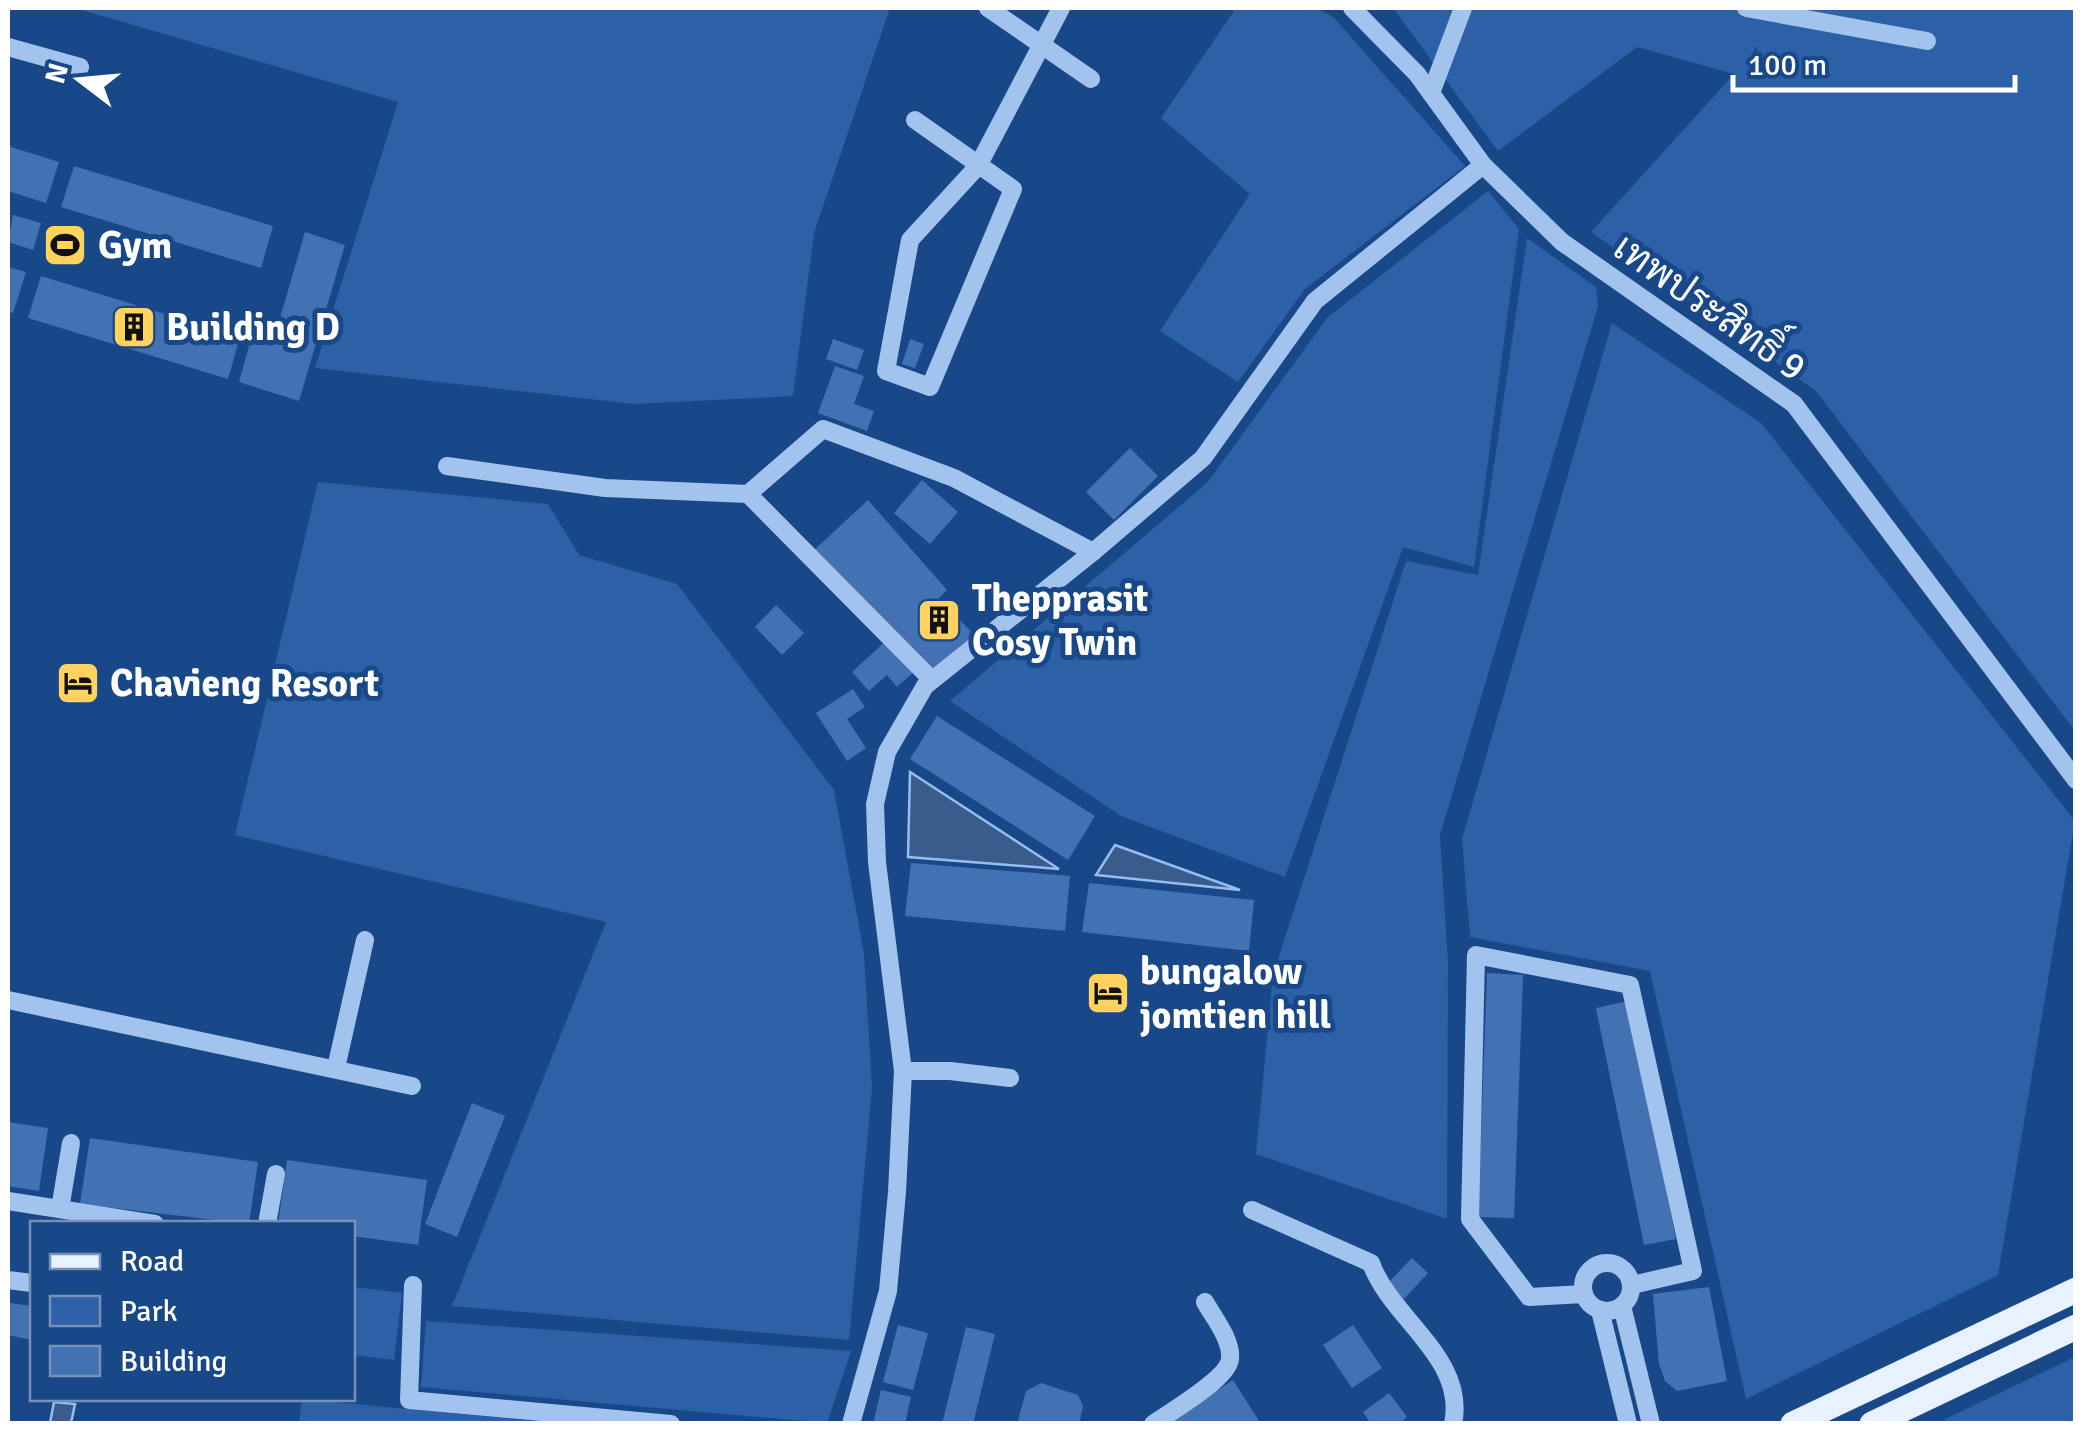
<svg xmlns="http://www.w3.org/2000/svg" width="2083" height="1431" font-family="Signika,Sarabun,sans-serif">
<rect width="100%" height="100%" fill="#194889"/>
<!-- green -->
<g fill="#2c61a7">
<polygon points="75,8 890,8 814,233 793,396 634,404 315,368 398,102"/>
<polygon points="1236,8 1317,8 1334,18 1465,166 1305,289 1238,382 1160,331 1250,194 1161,118"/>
<polygon points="1393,8 2075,8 2075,731 1816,391 1591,232 1734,74 1637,47 1498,151"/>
<polygon points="1488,191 1519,229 1474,567 1403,547 1285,877 1121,816 950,701 1207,483 1327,318"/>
<polygon points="1527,238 1596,287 1598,306 1440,835 1448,963 1447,1219 1256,1154 1273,975 1406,561 1478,575"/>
<polygon points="1612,323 1761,423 2075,821 1998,1275 1746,1399 1650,971 1470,937 1462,839"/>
<polygon points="318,482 548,504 579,555 677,584 834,790 864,954 872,1088 849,1340 452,1306 606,922 235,835"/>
<polygon points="353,1287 402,1293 394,1360 353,1355"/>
<polygon points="426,1321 851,1351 827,1423 421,1387"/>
<polygon points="2075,1357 2075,1423 1937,1423"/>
<polygon points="302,1399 555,1423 299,1423"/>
</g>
<!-- water -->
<g fill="#395c8c" stroke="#95bdf0" stroke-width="2.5">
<polygon points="910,772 1059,869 908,857"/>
<polygon points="1115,845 1240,890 1096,875"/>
<polygon points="54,1402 75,1404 71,1423 50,1423"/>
</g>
<!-- building -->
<g fill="#4272b2">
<polygon points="8,146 59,162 46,203 8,191"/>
<polygon points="74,166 273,226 261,268 61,207"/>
<polygon points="13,215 41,223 33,250 8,242"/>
<polygon points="56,228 83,236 75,263 48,254"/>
<polygon points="305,232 345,245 299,401 239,382 251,339 272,346"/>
<polygon points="8,267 26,272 13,313 8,311"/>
<polygon points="41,276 240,337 228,379 28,318"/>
<polygon points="833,339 864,350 857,370 826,359"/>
<polygon points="910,339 924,344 915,368 902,364"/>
<polygon points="835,366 864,376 854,404 874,411 867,431 818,413"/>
<polygon points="1130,448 1158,476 1114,520 1086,492"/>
<polygon points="922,480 958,512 930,544 894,513"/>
<polygon points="868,500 947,590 939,598 979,640 932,678 810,554"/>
<polygon points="776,605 804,633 782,655 755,627"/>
<polygon points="889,638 917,669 897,687 887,675 869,691 852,672"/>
<polygon points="853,689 865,707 847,719 866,748 847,761 816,713"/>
<polygon points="937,716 1095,816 1068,860 910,759"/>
<polygon points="911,863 1070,876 1065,931 905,916"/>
<polygon points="1089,883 1254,900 1249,951 1082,932"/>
<polygon points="1487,973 1523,975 1514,1218 1478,1217"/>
<polygon points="1628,1001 1676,1239 1644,1245 1596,1008"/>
<polygon points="472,1103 505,1116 457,1237 425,1224"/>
<polygon points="8,1122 48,1128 39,1191 8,1186"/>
<polygon points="90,1138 258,1162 249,1224 80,1204"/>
<polygon points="287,1160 427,1180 418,1245 352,1236 352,1224 278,1224"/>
<polygon points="1412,1258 1428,1273 1404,1299 1387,1284"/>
<polygon points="1709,1287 1727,1381 1677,1391 1665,1381 1659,1364 1653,1294"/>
<polygon points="10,1303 32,1306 32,1340 8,1335"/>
<polygon points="898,1325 928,1333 913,1390 883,1382"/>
<polygon points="1353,1325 1382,1368 1352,1388 1323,1345"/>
<polygon points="966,1327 995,1334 973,1424 942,1424"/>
<polygon points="1233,1380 1261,1424 1166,1424"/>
<polygon points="1041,1383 1078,1395 1083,1406 1079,1424 1017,1424 1026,1391"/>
<polygon points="881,1390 911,1397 905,1424 873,1424"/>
<polygon points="1389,1393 1407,1417 1399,1424 1371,1424 1363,1412"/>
</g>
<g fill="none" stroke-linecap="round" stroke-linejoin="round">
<!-- minor -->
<g stroke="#a2c3ed" stroke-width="18">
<polyline points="988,8 1091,79"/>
<polyline points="1352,8 1417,74 1483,165 1562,242 1794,404 2076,780"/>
<polyline points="1746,8 1927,41"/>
<polyline points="8,47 80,67"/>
<polyline points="1431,93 1463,8"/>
<polyline points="915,120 1013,189 930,387 886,371 910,240 978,166 1061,8"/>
<polyline points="447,466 605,488 748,494 823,429 954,478 1093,552"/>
<polyline points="748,494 932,680"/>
<polyline points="8,1000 412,1086"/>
<polyline points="336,1068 365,940"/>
<polyline points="903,1071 950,1071 1010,1078"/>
<polyline points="8,1201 155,1224"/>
<polyline points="60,1209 71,1143"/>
<path d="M 1252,1210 L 1371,1263 C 1391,1319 1467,1358 1453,1424"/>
<polyline points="267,1224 276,1174"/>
<circle cx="1607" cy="1287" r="24"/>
<polyline points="8,1280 32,1283"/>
<polyline points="413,1285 409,1400 671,1424"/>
<polyline points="1584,1294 1529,1297 1470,1219 1476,955 1630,985 1693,1271 1632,1285"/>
<polyline points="1622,1306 1651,1424"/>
<polyline points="1600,1310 1628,1424"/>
<polyline points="851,1424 888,1291 897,1192 903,1071 877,862 875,804 887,752 925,686 1093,552 1203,458 1315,301 1483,165"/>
<path d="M 1153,1424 C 1170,1412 1228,1379 1230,1359 C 1232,1340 1214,1318 1205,1302"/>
</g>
<!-- major -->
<g stroke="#e8f1ff" stroke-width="25">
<polyline points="1793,1424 2076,1290"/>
<polyline points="1872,1424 2076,1327"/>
</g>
</g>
<!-- icons -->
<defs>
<g id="stadium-square" transform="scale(2.25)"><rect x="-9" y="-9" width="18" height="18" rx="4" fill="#ffd35e" stroke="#194889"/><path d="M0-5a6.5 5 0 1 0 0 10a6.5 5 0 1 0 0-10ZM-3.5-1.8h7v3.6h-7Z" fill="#111"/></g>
<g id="building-square" transform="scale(2.25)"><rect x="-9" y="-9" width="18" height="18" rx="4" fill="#ffd35e" stroke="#194889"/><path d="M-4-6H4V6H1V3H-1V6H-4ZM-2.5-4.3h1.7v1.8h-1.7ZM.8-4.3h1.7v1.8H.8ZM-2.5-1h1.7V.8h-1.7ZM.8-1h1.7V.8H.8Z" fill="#111"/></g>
<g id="hotel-square" transform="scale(2.25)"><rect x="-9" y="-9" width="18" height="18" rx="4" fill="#ffd35e" stroke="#194889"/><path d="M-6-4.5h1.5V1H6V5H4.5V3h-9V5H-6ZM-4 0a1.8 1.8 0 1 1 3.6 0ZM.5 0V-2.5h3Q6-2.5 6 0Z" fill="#111"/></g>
</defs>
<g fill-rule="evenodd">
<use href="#stadium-square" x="65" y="245"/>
<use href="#building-square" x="134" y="327"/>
<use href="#building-square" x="939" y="620"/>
<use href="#hotel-square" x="78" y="683"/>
<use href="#hotel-square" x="1108" y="993"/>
</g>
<g text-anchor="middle" stroke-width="10" stroke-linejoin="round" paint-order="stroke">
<!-- poi labels -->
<g font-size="38" font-weight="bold" fill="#fff" stroke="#194889" text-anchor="start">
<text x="98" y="258">Gym</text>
<text x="166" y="340">Building D</text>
<text x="972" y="611">Thepprasit<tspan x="972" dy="44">Cosy Twin</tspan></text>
<text x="110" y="696">Chavieng Resort</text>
<text x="1140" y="984">bungalow<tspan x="1140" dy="44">jomtien hill</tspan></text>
</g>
<!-- street labels -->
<g font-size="38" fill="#fff" stroke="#194889">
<text transform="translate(1710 307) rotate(35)" y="13">เทพประสิทธิ์ 9</text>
</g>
</g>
<!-- border -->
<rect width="2083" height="1431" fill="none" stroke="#ffffff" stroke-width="20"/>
<!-- legend -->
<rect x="30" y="1221" width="325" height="180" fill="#194889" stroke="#7591b8" stroke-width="2.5"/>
<rect x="50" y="1254" width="50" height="15" fill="#e8f1ff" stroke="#7591b8" stroke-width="2.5"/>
<text x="120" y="1271" font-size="30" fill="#ffffff">Road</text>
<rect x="50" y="1296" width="50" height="30" fill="#2c61a7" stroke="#7591b8" stroke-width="2.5"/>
<text x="120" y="1321" font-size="30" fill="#ffffff">Park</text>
<rect x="50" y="1346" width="50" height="30" fill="#4272b2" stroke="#7591b8" stroke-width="2.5"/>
<text x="120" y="1371" font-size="30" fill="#ffffff">Building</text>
<!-- north arrow -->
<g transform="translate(80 80) rotate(286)" stroke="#194889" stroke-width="8" paint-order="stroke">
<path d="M0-8L18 38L0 25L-18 38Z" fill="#ffffff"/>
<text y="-15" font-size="28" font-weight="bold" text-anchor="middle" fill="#ffffff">N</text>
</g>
<!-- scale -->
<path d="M1733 75v15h282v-15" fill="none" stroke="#ffffff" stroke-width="5"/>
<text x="1748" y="75" font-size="30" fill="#ffffff" stroke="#194889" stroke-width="8" paint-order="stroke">100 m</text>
</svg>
